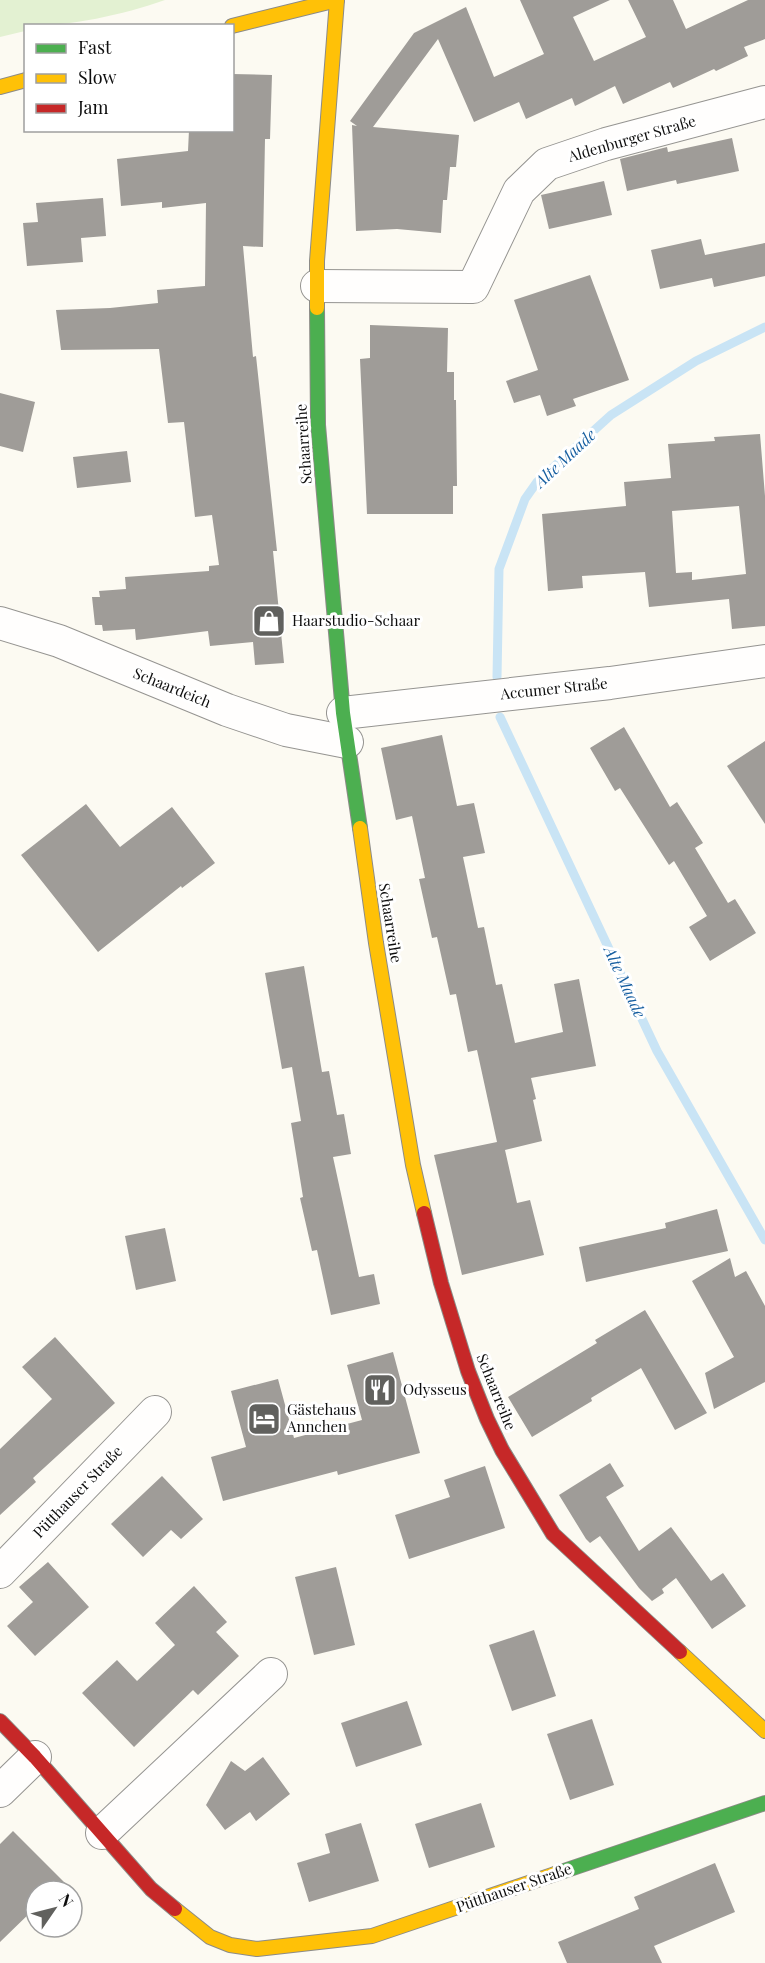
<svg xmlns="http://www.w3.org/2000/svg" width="765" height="1963" font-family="'Playfair Display',serif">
<rect width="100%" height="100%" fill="#fcfaf2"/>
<!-- green -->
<path fill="#e3f1d2" d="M 0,0 L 165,0 C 122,15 71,26 26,26 L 25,31 L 0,37 Z"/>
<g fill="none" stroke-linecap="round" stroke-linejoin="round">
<!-- stream -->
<g stroke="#c9e4f5" stroke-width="9">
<polyline points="497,677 499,569 525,499 537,482 611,415 696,361 765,327"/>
<polyline points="500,717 657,1051 765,1240"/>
</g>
</g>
<!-- building -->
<g fill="#9f9c98" fill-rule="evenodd">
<polygon points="520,0 610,0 573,17 594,61 646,37 628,0 673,0 686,29 748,0 765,0 765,39 744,47 748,56 716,71 714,69 673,88 670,82 623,104 615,86 575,106 572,98 526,119 519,102 474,122 438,39 373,127 459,135 456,167 450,167 447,200 443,200 441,233 397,229 356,231 352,125 357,126 350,121 414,33 466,7 494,77 544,54"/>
<polygon points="232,74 272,75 270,139 265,139 263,247 243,246 253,357 256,356 277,551 273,551 284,663 255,665 253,642 210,646 208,631 136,640 135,629 103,631 102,625 95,625 92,597 100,597 99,591 126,589 125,577 209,571 209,566 219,565 212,515 195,517 184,422 168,423 159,349 61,350 56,310 110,308 158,303 157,290 205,286 206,203 162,208 162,202 121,206 117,159 188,151 189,130 232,130"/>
<polygon points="732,138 739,171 677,184 676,180 627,191 620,159 667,147 668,152"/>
<polygon points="604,181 612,215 549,229 541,195"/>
<polygon points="103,198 106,236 81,238 83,262 27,266 23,223 38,222 36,203"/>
<polygon points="701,239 705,255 765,243 765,276 714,287 712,278 660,289 651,250"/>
<polygon points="590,275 629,380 573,399 576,406 547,416 540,395 514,403 506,381 538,370 514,300"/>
<polygon points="370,325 448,328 447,372 454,372 454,400 456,400 457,486 453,486 453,514 367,514 360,359 370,358"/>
<polygon points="0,393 35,402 23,452 0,446"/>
<path d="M 760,434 L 765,496 L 765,626 L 732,629 L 729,599 L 649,607 L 645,572 L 582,576 L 583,588 L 548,591 L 542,514 L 626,506 L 624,482 L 671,478 L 668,444 L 715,441 L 714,437 ZM 739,506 L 746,574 L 692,580 L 692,572 L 676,573 L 672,511 Z"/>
<polygon points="127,451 131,482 77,488 73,457"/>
<polygon points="624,727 670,807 677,802 703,843 695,848 728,903 735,899 756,933 710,961 689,927 707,916 674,861 669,865 620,788 615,791 590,748"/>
<polygon points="442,735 457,806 474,803 485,853 463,857 478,928 484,927 496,985 502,984 515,1043 563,1032 554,984 579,979 596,1066 531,1078 536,1099 533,1100 542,1141 505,1150 517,1203 530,1200 544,1255 462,1275 434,1155 497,1142 477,1050 468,1052 456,994 450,995 437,937 432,938 419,879 425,878 412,816 396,820 381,748"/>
<polygon points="765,741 765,824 727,766"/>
<polygon points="86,804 120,847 172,807 215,863 182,888 181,886 98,952 21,855"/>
<polygon points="304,966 322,1072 329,1071 337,1115 344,1114 351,1154 333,1157 359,1277 374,1274 380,1304 331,1315 317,1250 312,1251 300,1198 303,1197 291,1123 301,1121 292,1067 282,1069 265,973"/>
<polygon points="717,1209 728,1251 586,1282 579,1247 666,1228 665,1223"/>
<polygon points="165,1228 176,1281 136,1290 125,1236"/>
<polygon points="730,1258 735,1277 746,1271 765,1306 765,1382 714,1409 705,1373 734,1357 692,1281"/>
<polygon points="645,1310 707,1413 675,1430 641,1368 591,1398 592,1401 532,1437 508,1397 597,1343 595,1340"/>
<polygon points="55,1337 115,1403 33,1478 36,1482 0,1515 0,1449 52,1399 22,1367"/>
<polygon points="393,1352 420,1453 338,1475 337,1471 223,1501 211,1457 246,1447 231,1391 278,1379 294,1438 362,1420 347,1365"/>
<polygon points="610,1463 624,1486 606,1497 639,1551 671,1527 711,1581 723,1573 746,1606 712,1629 676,1578 662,1589 664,1593 652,1601 639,1588 600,1536 590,1543 586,1539 559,1495"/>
<polygon points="485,1466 505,1528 409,1559 395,1515 450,1497 444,1480"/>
<polygon points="162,1476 203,1519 181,1539 171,1530 143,1557 111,1524"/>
<polygon points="48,1562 89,1607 35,1656 7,1626 33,1602 19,1587"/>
<polygon points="336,1567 355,1645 314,1655 295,1577"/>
<polygon points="194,1586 227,1622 216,1632 239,1656 198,1695 193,1690 134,1747 82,1693 117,1660 137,1681 175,1645 155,1623"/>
<polygon points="534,1630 556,1696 512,1711 489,1645"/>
<polygon points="407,1701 422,1745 356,1767 341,1723"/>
<polygon points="592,1719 614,1785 570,1800 547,1734"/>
<polygon points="263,1757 290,1794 256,1821 250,1812 225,1830 206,1805 231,1761 245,1771"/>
<polygon points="481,1803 495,1847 429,1868 415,1824"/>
<polygon points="361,1823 379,1881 309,1902 297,1863 330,1853 325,1834"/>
<polygon points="13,1831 73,1891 36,1891 36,1907 0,1942 0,1844"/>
<polygon points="715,1863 735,1912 654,1946 662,1963 567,1963 558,1942 639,1909 634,1897"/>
</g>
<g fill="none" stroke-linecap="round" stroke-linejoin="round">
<!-- street casing -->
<g stroke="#959491" stroke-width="34">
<g id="street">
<polyline points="317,286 473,287 519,191 547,164 606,144 765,102"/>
<polyline points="0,623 59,641 227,710 286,730 347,742"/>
<polyline points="343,713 610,683 765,661"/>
<polyline points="0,1572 155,1412"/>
<polyline points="0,1791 35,1757"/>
<polyline points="102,1833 271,1674"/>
</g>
</g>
<!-- fast casing -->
<g stroke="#8c8b87" stroke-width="16">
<g id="fast">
<polyline points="317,308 318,425 343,713 360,828"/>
<polyline points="555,1874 765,1803"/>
</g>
</g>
<!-- slow casing -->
<g stroke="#8c8b87" stroke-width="16">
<g id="slow">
<polyline points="232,26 337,0"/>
<polyline points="0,87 26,80"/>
<polyline points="317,308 317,261 337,0"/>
<polyline points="360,828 376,943 413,1165 424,1213"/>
<polyline points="680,1652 765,1731"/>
<polyline points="175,1909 210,1937 230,1945 257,1949 372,1936 555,1874"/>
</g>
</g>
<!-- jam casing -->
<g stroke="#8c8b87" stroke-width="16">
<g id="jam">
<polyline points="424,1213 441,1283 468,1371 487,1419 502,1450 553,1534 680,1652"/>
<polyline points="0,1721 35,1757 151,1889 175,1909"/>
</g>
</g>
<!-- street -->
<use href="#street" stroke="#fffefd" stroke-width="32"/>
<!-- fast -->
<use href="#fast" stroke="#4caf50" stroke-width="14"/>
<!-- slow -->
<use href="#slow" stroke="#ffc107" stroke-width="14"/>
<!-- jam -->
<use href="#jam" stroke="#c62828" stroke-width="14"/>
</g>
<!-- icons -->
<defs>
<g id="shop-square" transform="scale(1.725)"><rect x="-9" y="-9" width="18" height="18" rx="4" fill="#61615e" stroke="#fff"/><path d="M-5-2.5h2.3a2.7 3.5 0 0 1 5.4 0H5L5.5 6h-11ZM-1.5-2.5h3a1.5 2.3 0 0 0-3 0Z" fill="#fff"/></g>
<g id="restaurant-square" transform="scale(1.725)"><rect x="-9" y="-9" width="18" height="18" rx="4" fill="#61615e" stroke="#fff"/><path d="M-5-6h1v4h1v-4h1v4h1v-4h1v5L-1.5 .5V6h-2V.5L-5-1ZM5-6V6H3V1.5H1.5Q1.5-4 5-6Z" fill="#fff"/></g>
<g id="hotel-square" transform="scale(1.725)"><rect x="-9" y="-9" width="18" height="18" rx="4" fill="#61615e" stroke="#fff"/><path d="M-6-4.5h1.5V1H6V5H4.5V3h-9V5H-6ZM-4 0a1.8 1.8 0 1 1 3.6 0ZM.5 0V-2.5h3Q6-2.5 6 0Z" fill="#fff"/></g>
</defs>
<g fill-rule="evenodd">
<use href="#shop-square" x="269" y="621"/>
<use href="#restaurant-square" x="380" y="1390"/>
<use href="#hotel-square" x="264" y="1419"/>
</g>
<g text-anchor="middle" stroke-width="6" stroke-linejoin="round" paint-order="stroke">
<!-- street labels -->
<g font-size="15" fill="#0e0e0e" stroke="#fff">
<text transform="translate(632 139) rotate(-16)" y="5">Aldenburger Straße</text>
<text transform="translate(304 444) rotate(-94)" y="5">Schaarreihe</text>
<text transform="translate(172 688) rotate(22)" y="5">Schaardeich</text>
<text transform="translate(554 689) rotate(-6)" y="5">Accumer Straße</text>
<text transform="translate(390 923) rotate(81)" y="5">Schaarreihe</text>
<text transform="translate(496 1392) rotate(68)" y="5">Schaarreihe</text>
<text transform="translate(78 1492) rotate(-46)" y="5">Pütthauser Straße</text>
<text transform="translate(514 1888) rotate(-19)" y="5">Pütthauser Straße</text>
</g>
<!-- poi labels -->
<g font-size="15" fill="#0e0e0e" stroke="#fff" text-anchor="start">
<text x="292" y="626">Haarstudio-Schaar</text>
<text x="403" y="1395">Odysseus</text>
<text x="287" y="1415">Gästehaus<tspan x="287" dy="17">Annchen</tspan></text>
</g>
<!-- water labels -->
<g font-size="16" font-style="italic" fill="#165ea0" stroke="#fff">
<text transform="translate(565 458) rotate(-43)" y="6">Alte Maade</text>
<text transform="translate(625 982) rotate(65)" y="6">Alte Maade</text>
</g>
</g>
<!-- legend -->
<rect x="24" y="24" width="210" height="108" fill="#ffffff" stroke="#9f9f9f" stroke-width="1.5"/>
<rect x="36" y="44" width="30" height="9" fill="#4caf50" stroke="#9f9f9f" stroke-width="1.5"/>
<text x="78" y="54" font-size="18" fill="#0e0e0e">Fast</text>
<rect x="36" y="74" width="30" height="9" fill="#ffc107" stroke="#9f9f9f" stroke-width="1.5"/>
<text x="78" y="84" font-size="18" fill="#0e0e0e">Slow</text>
<rect x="36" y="104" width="30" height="9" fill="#c62828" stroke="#9f9f9f" stroke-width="1.5"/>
<text x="78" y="114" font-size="18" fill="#0e0e0e">Jam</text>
<!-- north arrow -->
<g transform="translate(54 1909) rotate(55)"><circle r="28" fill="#ffffff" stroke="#9f9f9f" stroke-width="1.5"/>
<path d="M0-4.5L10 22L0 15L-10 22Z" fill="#61615e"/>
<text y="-9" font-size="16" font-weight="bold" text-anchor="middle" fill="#0e0e0e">N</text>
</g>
</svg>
